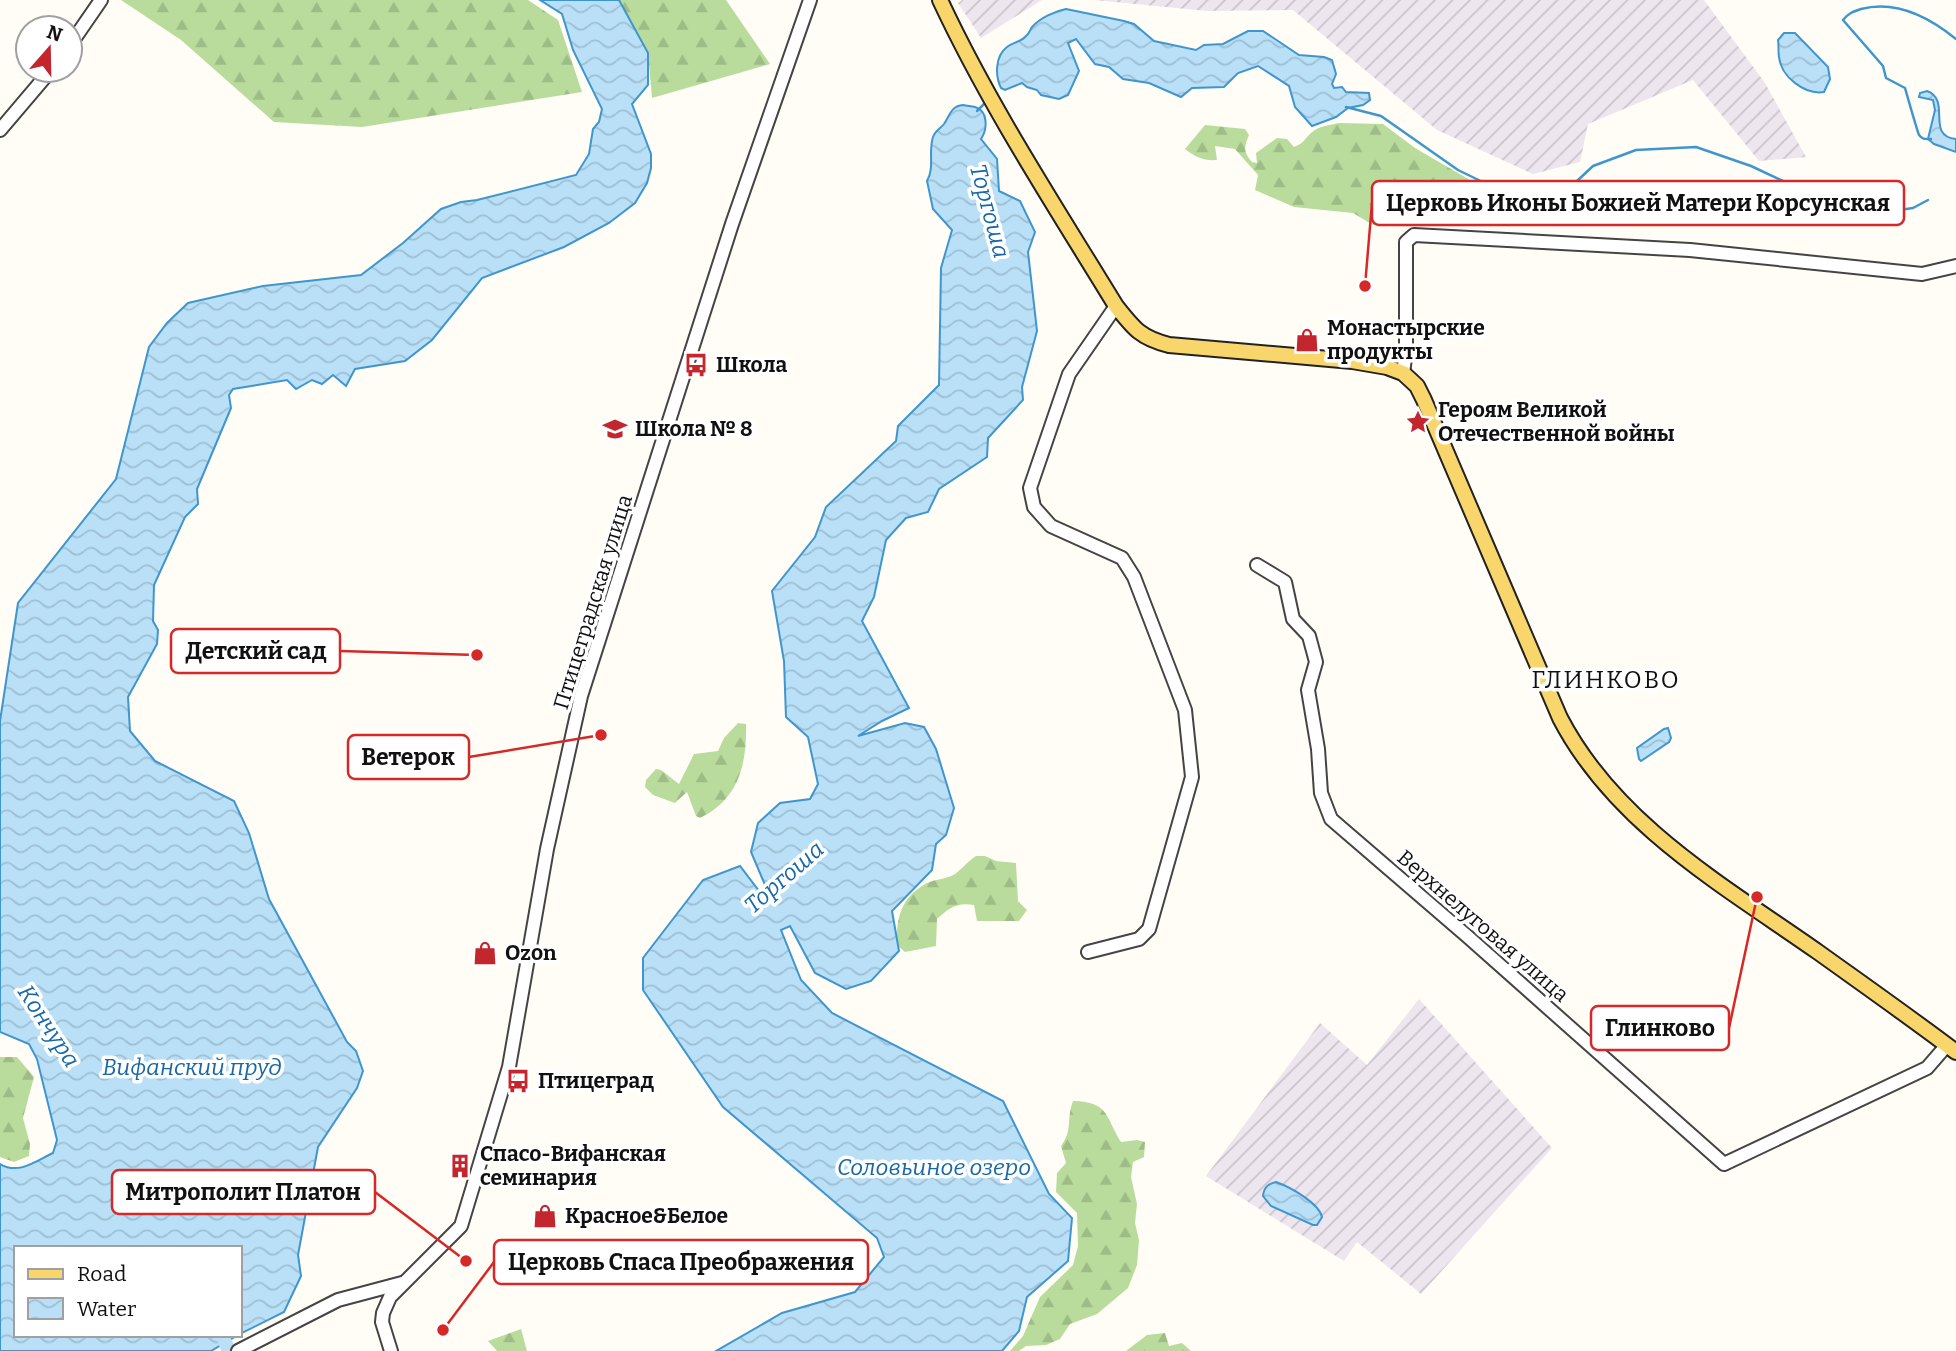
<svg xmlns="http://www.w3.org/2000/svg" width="1956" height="1351" font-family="Bitter,serif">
<defs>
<pattern id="industrial-furrows" width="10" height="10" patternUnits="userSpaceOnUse" patternTransform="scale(1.75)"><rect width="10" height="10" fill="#eee6ef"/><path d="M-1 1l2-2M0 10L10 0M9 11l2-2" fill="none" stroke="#cbc4cc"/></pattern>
<pattern id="forest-firs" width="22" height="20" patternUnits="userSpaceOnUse" patternTransform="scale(1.75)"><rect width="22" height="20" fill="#b9dc9c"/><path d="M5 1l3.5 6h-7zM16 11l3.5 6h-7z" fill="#9ebc85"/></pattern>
<pattern id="water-waves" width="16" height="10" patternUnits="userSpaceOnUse" patternTransform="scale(1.75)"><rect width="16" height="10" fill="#b9e0f7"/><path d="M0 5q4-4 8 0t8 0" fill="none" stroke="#9ebfd3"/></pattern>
</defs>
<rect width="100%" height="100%" fill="#fffdf5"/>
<!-- industrial -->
<g fill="url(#industrial-furrows)">
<polygon points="962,0 1042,0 981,38 958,3"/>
<polygon points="1094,0 1704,0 1765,83 1806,157 1759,161 1693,80 1588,124 1580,162 1533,174 1437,130 1293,10 1207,11"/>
<polygon points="1419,999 1552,1148 1421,1294 1357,1242 1344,1261 1206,1176 1320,1023 1367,1065"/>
</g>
<!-- forest -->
<g fill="url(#forest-firs)">
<polygon points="121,0 528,0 558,20 582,92 362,127 274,122 181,40"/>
<polygon points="619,0 726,0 770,64 652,98 648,53"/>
<path d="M 1339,123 L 1383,124 L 1415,148 L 1470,180 L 1452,190 L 1390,191 L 1388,207 L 1393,221 L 1373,225 L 1353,213 L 1294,207 L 1255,190 L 1258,175 L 1235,149 L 1215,146 L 1217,160 C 1204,161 1195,157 1185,149 L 1205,125 L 1245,129 L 1249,135 C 1244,147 1243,152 1252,162 L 1257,163 L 1256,153 L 1277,138 L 1287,139 L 1294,147 C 1306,142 1303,140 1311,133 C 1318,126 1330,125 1339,123 Z"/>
<path d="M 738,723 L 746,724 C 747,764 739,799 700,818 L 696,816 L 687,792 L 675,803 L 653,795 L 645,787 L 646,780 L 656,769 L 661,770 L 679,784 L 694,754 L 718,751 L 724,738 Z"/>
<path d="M 976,856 L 985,856 L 996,861 L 1016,863 L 1018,901 L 1027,910 L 1019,921 L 977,921 L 974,905 C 957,902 949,908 937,919 L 936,946 L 905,952 L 897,945 C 896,918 901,897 927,883 C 936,879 947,879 955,874 C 962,869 968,861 976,856 Z"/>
<polygon points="0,1057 17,1057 34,1077 23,1118 30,1144 29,1156 14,1162 0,1157"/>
<path d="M 1073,1101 C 1110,1102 1105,1117 1121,1142 L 1137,1140 L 1145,1142 L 1144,1157 L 1133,1162 L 1131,1177 L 1137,1204 L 1135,1223 L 1139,1240 L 1137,1265 L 1128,1288 L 1097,1314 L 1070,1324 L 1060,1339 L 1046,1345 L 1026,1346 L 1019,1351 L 1010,1351 L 1023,1336 L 1040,1297 L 1073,1265 L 1078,1246 L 1077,1213 L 1056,1192 L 1057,1173 L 1066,1163 L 1061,1146 C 1073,1130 1066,1120 1073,1101 Z"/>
<polygon points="521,1329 527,1351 497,1351 488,1341"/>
<polygon points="1165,1333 1169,1346 1182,1343 1191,1351 1126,1351 1147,1335"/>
</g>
<!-- water -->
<g fill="url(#water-waves)" stroke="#3f96cf" stroke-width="2">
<path d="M 540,0 L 619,0 L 648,53 L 648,85 L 632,104 L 651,154 L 651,168 L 647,183 L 635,203 L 609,223 L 564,247 L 482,278 L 432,340 L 405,361 L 355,369 L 346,386 L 333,375 L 322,384 L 312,380 L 296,389 L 287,380 L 233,389 L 229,395 L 231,408 L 197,489 L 198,504 L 185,517 L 154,585 L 153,621 L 158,630 L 157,644 L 128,697 L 130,731 L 155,761 L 234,801 L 249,833 L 269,899 L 347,1042 L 356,1051 L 363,1071 L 357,1088 L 318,1147 L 298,1255 L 301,1276 L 284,1312 L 240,1334 L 240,1248 L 16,1248 L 16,1335 L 238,1335 L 211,1351 L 0,1351 L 0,1164 C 19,1175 36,1161 53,1153 L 57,1140 L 37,1059 L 29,1044 L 0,1032 L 0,721 L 18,603 L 116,479 L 149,347 L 167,323 L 188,303 L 263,286 L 361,275 L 403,243 L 441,209 L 461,202 L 477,200 L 576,175 L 589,154 L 593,129 L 599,122 L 602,109 L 573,50 L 562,14 Z"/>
<path d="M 1066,9 L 1124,21 L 1134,24 L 1154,41 L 1196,50 L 1204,45 L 1223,44 L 1248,31 L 1263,31 L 1299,55 L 1324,57 L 1332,60 L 1336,74 L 1332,84 L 1334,88 L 1342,87 L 1346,92 L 1369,93 L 1370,100 L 1363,105 L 1348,108 L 1336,117 L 1312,126 L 1295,107 L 1289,86 L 1258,66 L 1238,73 L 1224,87 L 1192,88 L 1181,97 L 1149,83 L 1123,79 L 1109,67 L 1095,64 L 1076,39 L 1068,43 L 1079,71 L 1068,95 L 1059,99 L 1041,95 L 1037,90 L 1027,87 L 1022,83 L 1005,90 L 1001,88 C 995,76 995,56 1007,47 C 1013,42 1021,42 1026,36 C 1029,34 1030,30 1032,27 C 1040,18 1055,11 1066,9 Z"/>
<path d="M 1784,33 L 1795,33 L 1828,67 L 1830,79 L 1824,92 C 1805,95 1781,77 1779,57 C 1778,52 1779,46 1778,40 Z"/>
<path d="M 1927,91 C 1952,100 1925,136 1956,139 L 1956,152 L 1934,144 L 1928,139 L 1935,110 L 1933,100 L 1919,97 L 1920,93 Z"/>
<path d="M 963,105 C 967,106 971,106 975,107 C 989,111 987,130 981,139 L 997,159 L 999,191 L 1020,201 L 1035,232 L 1028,252 L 1037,331 L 1022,387 L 1023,400 L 988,438 L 987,457 L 939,489 L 928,512 L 906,518 L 886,540 L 874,597 L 862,621 L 909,708 L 882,721 L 858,736 L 905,723 L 924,727 L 936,749 L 954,808 L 946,835 L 936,844 L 932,870 L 892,911 L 899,951 L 871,981 L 846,989 L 815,973 L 790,926 L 781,930 L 801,980 L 832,1013 L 1003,1101 L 1049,1194 L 1072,1218 L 1068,1261 L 1027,1297 L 1019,1331 L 1002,1351 L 716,1351 L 782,1313 L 855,1292 L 884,1257 L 877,1238 L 723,1107 L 643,990 L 643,958 L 703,880 L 740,866 L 763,896 L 768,892 L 751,852 L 758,823 L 780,803 L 810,799 L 818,784 L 808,737 L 786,717 L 784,661 L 772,591 L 815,537 L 826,507 L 896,441 L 898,426 L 939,385 L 941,268 L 952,230 L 933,209 L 927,181 C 935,167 928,152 933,137 C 935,131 941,128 944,124 C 950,115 951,106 963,105 Z"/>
<polygon points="1668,728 1671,738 1669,742 1641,761 1639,759 1637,748 1664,729"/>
<path d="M 1276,1182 C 1290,1187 1319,1203 1322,1217 L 1317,1225 L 1313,1225 L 1271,1206 L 1263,1196 C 1264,1187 1268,1184 1276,1182 Z"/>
</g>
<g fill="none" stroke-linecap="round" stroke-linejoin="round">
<!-- stream -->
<g stroke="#3f96cf" stroke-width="2.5">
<polyline points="1346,107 1381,116 1458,170 1495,188 1530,199 1561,196 1593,166 1636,150 1696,147 1751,166 1811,194 1893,211 1913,208 1928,200"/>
<polyline points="977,111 987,101"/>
<path d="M 1931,139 C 1925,139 1923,140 1919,135 C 1918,133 1907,95 1905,88 L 1886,78 L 1883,66 L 1843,20 C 1849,13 1852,12 1861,9 C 1895,0 1929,17 1956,39"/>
</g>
<!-- river -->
<polyline stroke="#b9e0f7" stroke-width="14" points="225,1342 229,1351"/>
<!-- minor casing -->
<g stroke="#444" stroke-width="16">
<g id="minor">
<polyline points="70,45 101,0"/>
<polyline points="0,130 51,70"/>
<polyline points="1403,373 1406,351 1406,242 1414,235 1690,250 1922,274 1956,266"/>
<polyline points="1257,565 1285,582 1293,619 1309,636 1316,662 1308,690 1318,749 1321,793 1331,819 1467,936 1724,1164 1927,1068 1947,1045"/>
<polyline points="1088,952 1139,939 1149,929 1192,777 1185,710 1134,577 1122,558 1051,526 1034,507 1030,488 1069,374 1116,306"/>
<polyline points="238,1351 338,1300 402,1283"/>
<polyline points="391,1351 382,1322 383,1313 390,1297 461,1226 509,1067 547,849 581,696 732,224 810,0"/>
</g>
</g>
<!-- major casing -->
<g stroke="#222" stroke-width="18">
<path id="major" d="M 940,0 C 990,107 1055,206 1116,306 C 1134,329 1141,338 1169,345 L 1352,361 L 1387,367 L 1403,373 L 1417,386 L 1424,400 L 1560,718 C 1615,824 1724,886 1818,952 C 1864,985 1911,1018 1956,1052"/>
</g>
<!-- minor -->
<use href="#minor" stroke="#fff" stroke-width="12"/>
<!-- major -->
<use href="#major" stroke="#f9d66b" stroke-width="14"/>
</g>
<!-- icons -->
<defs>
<g id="shop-bare" transform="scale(1.89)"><path d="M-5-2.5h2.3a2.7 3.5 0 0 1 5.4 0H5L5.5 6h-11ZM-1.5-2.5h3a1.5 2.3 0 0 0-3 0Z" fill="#c4262e" stroke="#fff" stroke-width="2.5" paint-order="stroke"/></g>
<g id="bus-bare" transform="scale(1.89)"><path d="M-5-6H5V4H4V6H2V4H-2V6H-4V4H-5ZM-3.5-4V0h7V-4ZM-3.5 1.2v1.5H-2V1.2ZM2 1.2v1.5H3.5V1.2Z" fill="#c4262e" stroke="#fff" stroke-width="2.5" paint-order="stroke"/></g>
<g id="sight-bare" transform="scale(1.89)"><path d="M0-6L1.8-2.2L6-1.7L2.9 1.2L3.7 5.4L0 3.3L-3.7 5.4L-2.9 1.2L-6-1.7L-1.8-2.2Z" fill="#c4262e" stroke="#fff" stroke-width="2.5" paint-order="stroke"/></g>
<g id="school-bare" transform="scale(1.89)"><path d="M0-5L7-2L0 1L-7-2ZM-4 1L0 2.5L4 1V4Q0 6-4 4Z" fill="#c4262e" stroke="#fff" stroke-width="2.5" paint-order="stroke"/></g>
<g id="building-bare" transform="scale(1.89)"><path d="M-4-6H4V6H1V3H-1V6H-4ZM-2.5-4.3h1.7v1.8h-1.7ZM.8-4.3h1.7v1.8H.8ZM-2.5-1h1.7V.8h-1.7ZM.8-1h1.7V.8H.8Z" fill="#c4262e" stroke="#fff" stroke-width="2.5" paint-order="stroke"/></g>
</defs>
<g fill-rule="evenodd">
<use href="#shop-bare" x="1307" y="340"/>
<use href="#bus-bare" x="696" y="365"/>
<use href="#sight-bare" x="1418" y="422"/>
<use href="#school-bare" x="615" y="429"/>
<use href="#shop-bare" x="485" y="953"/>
<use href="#bus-bare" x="518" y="1081"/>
<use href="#building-bare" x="460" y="1166"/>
<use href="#shop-bare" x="545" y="1216"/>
</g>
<g text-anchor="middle" stroke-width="7" stroke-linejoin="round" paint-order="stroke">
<!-- poi labels -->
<g font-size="21" font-weight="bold" fill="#111" stroke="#fff" text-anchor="start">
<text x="1327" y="335">Монастырские<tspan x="1327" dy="24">продукты</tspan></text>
<text x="716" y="372">Школа</text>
<text x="1438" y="417">Героям Великой<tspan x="1438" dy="24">Отечественной войны</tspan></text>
<text x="635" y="436">Школа № 8</text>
<text x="505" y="960">Ozon</text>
<text x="538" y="1088">Птицеград</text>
<text x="480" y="1161">Спасо-Вифанская<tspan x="480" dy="24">семинария</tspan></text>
<text x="565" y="1223">Красное&amp;Белое</text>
</g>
<!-- street labels -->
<g font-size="21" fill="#111" stroke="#fff">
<text transform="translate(593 602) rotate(-73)" y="7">Птицеградская улица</text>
<text transform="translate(1483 926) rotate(41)" y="7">Верхнелуговая улица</text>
</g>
<!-- water labels -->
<g font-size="23" font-style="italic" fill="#1768a6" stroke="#fff">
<text transform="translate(990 211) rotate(75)" y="8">Торгоша</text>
<text transform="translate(784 877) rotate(-41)" y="8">Торгоша</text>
<text transform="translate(49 1026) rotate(57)" y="8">Кончура</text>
<text x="192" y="1075">Вифанский пруд</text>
<text x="934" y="1175">Соловьиное озеро</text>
</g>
<!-- quarter labels -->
<g font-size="24" letter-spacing="2" fill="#111" stroke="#fff">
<text x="1606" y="688">ГЛИНКОВО</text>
</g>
</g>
<!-- callouts -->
<path fill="none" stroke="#d62828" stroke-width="2.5" d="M1365 286L1372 203M477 655L340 651M601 735L469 757M1757 897L1729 1028M466 1261L375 1192M443 1330L494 1262"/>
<g fill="#d62828" stroke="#fff" stroke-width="2.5">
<circle cx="1365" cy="286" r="7"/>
<circle cx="477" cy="655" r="7"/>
<circle cx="601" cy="735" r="7"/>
<circle cx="1757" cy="897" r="7"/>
<circle cx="466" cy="1261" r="7"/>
<circle cx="443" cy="1330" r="7"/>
</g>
<g fill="#fff" stroke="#d62828" stroke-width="2.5">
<rect x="1372" y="181" width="532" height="44" rx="7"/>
<rect x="171" y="629" width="169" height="44" rx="7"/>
<rect x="348" y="735" width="121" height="44" rx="7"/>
<rect x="1591" y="1006" width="138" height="44" rx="7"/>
<rect x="112" y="1170" width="263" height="44" rx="7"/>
<rect x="494" y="1240" width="374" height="44" rx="7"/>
</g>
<g font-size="23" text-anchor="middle" font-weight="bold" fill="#111">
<text x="1638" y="211">Церковь Иконы Божией Матери Корсунская</text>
<text x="256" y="659">Детский сад</text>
<text x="408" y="765">Ветерок</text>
<text x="1660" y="1036">Глинково</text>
<text x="243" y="1200">Митрополит Платон</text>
<text x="681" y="1270">Церковь Спаса Преображения</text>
</g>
<!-- legend -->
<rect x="14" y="1246" width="228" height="91" fill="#ffffff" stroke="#a0a0a0" stroke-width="2"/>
<rect x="28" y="1269" width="35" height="10" fill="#f9d66b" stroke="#a0a0a0" stroke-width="2"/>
<text x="77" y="1281" font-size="21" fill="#111111">Road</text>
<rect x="28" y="1298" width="35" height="21" fill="url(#water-waves)" stroke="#a0a0a0" stroke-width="2"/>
<text x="77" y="1316" font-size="21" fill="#111111">Water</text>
<!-- north arrow -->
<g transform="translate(49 49) rotate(20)"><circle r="33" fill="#ffffff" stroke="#a0a0a0" stroke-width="2"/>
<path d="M0-5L12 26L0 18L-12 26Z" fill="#c4262e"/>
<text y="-10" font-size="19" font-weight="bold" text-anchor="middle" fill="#111111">N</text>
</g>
</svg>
